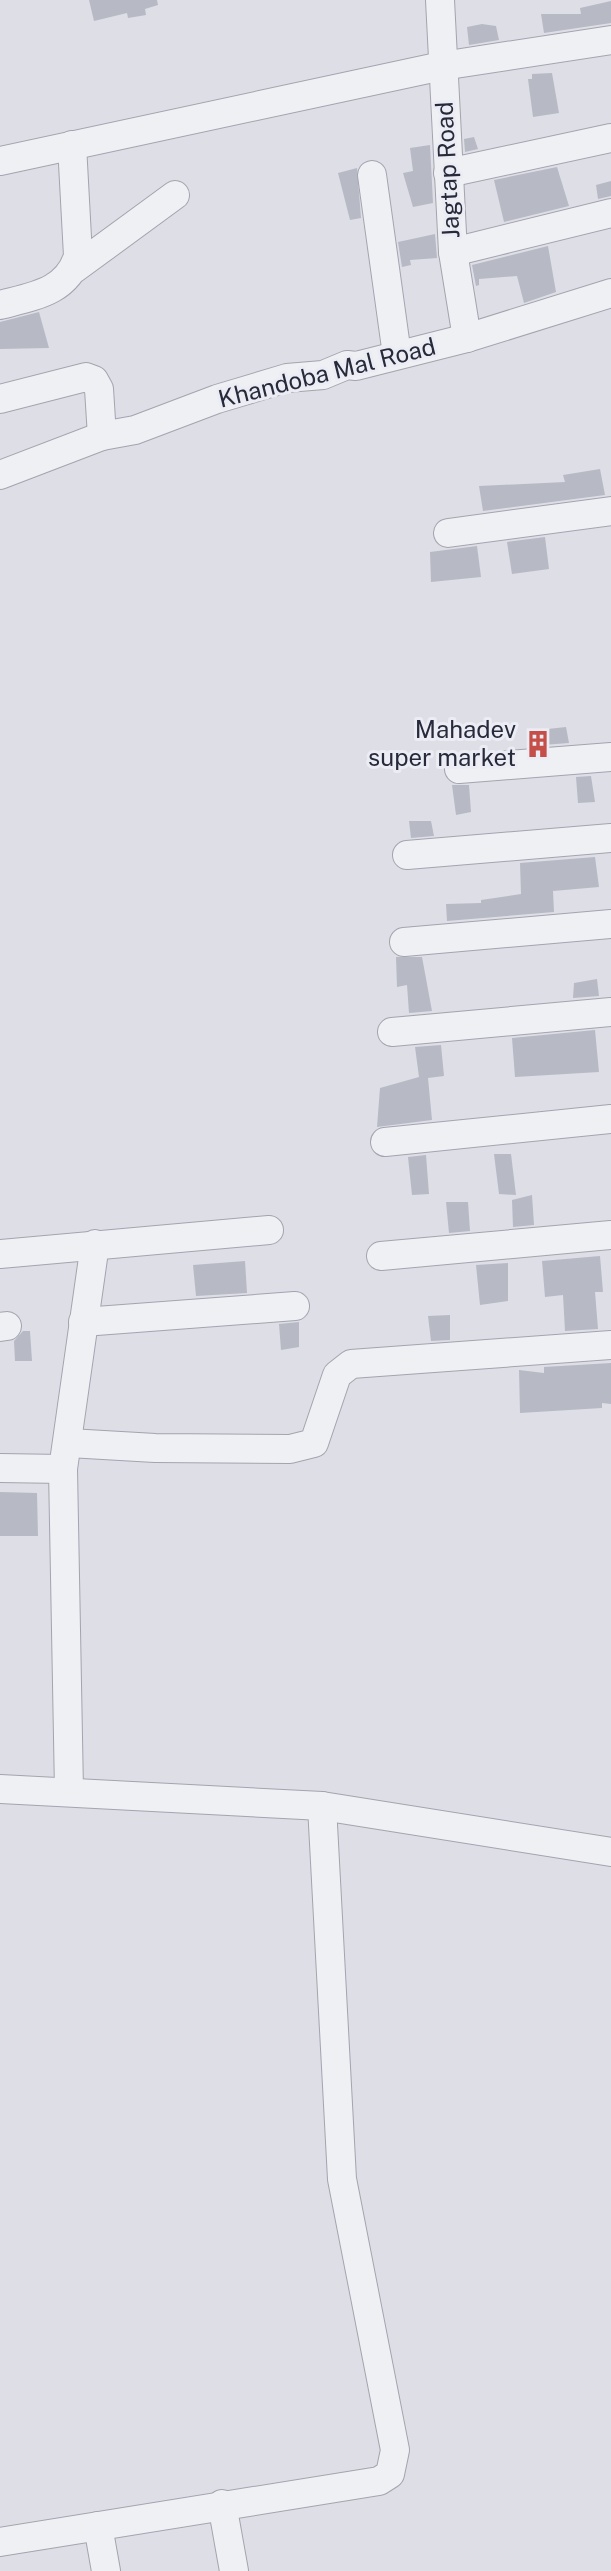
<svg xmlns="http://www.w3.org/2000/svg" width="611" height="2571" font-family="'Public Sans',sans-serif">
<rect width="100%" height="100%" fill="#dddee6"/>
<!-- building -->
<g fill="#b7b9c5">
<polygon points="89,0 157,0 158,5 145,9 146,15 128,18 127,13 94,21"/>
<polygon points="611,1 611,23 544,33 541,14 581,14 580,8"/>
<polygon points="482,24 496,26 499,40 469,45 467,27"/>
<polygon points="552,73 559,113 533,117 528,79 532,79 532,74"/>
<polygon points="474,137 478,149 465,152 464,139"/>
<polygon points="430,145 433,203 413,207 403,173 413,171 410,148"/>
<polygon points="557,167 569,206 504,222 494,180"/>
<polygon points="357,168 361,218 350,220 338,173"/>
<polygon points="611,181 611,196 598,199 596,185"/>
<polygon points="435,234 437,258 410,260 411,265 402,267 398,242"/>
<polygon points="548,246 556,292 524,303 517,276 479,279 479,285 476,286 472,265"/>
<polygon points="39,312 49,348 0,349 0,322"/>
<polygon points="600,469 605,495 483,511 479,486 565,482 563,475"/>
<polygon points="545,537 549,569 512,574 507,542"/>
<polygon points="477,546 481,577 431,582 430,552"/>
<polygon points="566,727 569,743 529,746 529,731"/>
<polygon points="591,776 595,802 578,803 576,777"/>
<polygon points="452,785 469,785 471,812 456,815"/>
<polygon points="409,821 431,821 434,836 411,838"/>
<polygon points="595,857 599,887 553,891 554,912 447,921 446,904 481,903 481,900 521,894 520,863"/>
<polygon points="396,957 422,957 432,1011 409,1013 407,985 397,987"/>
<polygon points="597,979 599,996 573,998 574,983"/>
<polygon points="595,1030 599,1072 515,1077 512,1038"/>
<polygon points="441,1045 444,1076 428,1078 432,1120 377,1127 380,1088 419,1077 415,1047"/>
<polygon points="494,1154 511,1154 516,1195 499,1194"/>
<polygon points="426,1155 429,1194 412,1195 408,1157"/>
<polygon points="532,1195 534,1225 513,1227 512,1200"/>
<polygon points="446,1202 468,1202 470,1231 449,1233"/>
<polygon points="600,1256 603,1292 595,1292 598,1329 565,1331 563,1295 545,1297 542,1261"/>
<polygon points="245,1261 247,1293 196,1296 193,1265"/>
<polygon points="508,1263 508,1301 480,1305 476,1265"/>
<polygon points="450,1315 450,1340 431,1341 428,1316"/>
<polygon points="299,1322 299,1347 281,1350 279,1324"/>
<polygon points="23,1331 30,1331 32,1361 15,1361 14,1341"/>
<polygon points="611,1363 611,1404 602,1403 602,1408 520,1413 519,1370 544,1373 544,1367"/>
<polygon points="0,1492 37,1493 38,1536 0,1536"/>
</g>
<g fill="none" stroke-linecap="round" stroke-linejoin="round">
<!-- minor casing -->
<g stroke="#a3a4af" stroke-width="30">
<g id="minor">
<polyline points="440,0 453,252 467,338"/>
<polyline points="0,161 442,66 611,40"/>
<polyline points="448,173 611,138"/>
<polyline points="372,175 397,355"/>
<polyline points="453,252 611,213"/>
<polyline points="74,269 175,195"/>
<path d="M 0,305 C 34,296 67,292 78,256 L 72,145"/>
<polyline points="0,399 86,377 94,380 99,389 102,436"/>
<polyline points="0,475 102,436 135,430 217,399 287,378 323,375 347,365 356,366 467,338 611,293"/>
<polyline points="448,533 611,511"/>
<polyline points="459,769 611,757"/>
<polyline points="407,855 611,838"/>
<polyline points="404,942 611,924"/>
<polyline points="392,1032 611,1012"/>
<polyline points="385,1142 611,1119"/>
<polyline points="0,1254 269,1230"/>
<polyline points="381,1256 611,1235"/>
<polyline points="83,1322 295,1306"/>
<polyline points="0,1327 7,1326"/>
<polyline points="69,1443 155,1448 290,1449 314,1443 337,1375 351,1364 611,1345"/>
<polyline points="0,1468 63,1469"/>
<polyline points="0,1789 322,1806 611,1852"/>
<polyline points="69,1791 63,1469 95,1244"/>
<polyline points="222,2504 234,2571"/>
<polyline points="98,2526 106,2571"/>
<polyline points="0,2542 379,2481 390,2474 395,2450 342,2179 322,1806"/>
</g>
</g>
<!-- minor -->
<use href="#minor" stroke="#eff0f4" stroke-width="28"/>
</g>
<!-- icons -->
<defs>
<g id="building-bare" transform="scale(2.16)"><path d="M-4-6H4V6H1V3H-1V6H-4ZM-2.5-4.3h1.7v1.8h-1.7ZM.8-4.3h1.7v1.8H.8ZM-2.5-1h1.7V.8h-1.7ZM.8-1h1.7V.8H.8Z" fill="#c54f48" stroke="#ecedf4" stroke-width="2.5" paint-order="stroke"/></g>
</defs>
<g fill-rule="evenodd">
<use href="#building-bare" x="538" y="744"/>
</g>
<g text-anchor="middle" stroke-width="6" stroke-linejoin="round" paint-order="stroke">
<!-- street labels -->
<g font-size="24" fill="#272a3b" stroke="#ecedf4">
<text transform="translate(448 170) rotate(-93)" y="8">Jagtap Road</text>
<text transform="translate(327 373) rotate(-14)" y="8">Khandoba Mal Road</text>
</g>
<!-- poi labels -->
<g font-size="24" fill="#272a3b" stroke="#ecedf4" text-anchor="end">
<text x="516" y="738">Mahadev<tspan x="516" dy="28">super market</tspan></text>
</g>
</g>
</svg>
